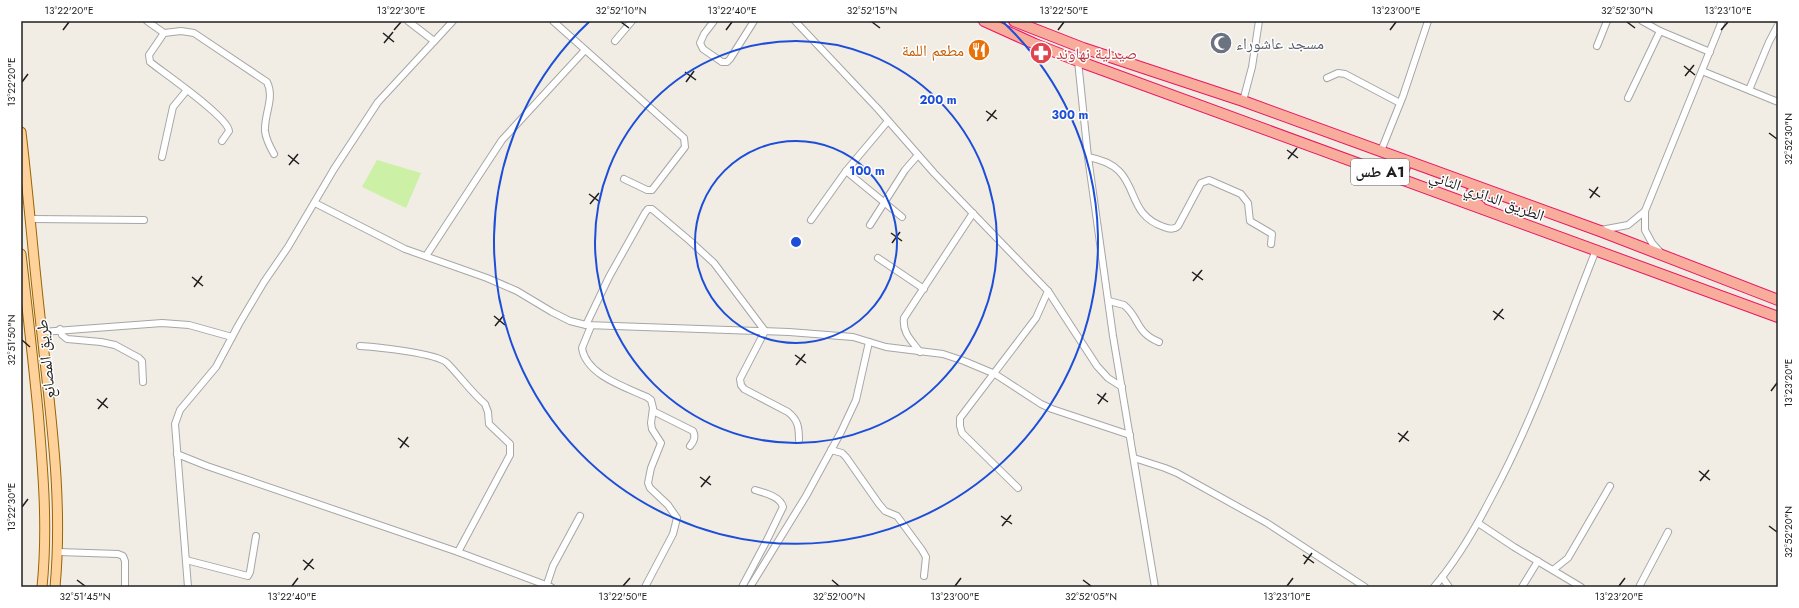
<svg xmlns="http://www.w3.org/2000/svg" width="1799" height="608" font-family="Jost,'Noto Naskh Arabic',sans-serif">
<rect width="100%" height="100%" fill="#f1ede5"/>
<!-- grass -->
<polygon fill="#ccf0a6" points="377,160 421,173 406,208 362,187"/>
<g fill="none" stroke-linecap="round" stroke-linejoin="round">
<!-- minor casing -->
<g stroke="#a6a6a6" stroke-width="8">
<g id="minor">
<polyline points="147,21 164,33"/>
<polyline points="408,21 434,41"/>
<polyline points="553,21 684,138 685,147 652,190 647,190 624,179"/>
<polyline points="714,21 704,34 700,43 703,49 722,62 727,62 730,59 754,21"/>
<polyline points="795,21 878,109 934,173 1048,291 1097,366 1108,378 1122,387"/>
<polyline points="1642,21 1660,31"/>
<polyline points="615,41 632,21"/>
<polyline points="1597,46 1607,21"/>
<polyline points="1078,61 1088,157 1113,336 1155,587"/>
<polyline points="1702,71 1778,102"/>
<polyline points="1327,78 1338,73 1345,74 1400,103"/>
<polyline points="1749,90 1769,42 1778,25"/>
<polyline points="1628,98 1660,31 1710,52"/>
<polyline points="1243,101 1252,67 1259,21"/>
<path d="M 222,141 L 229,131 C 228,117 164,73 150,62 L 149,55 L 164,33 L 181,31 L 194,33 L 267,82 C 275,98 264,114 265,131 C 266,140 270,147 274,154"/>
<polyline points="1381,151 1403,96 1428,21"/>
<polyline points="162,157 173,107 187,90"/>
<path d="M 1088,157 C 1099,159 1110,162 1119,171 C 1137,189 1131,216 1164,227 C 1169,229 1174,230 1178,226 L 1201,183 L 1209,180 L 1241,194 L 1248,203 L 1250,221 L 1272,234 L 1271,244"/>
<polyline points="846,171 902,217"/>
<polyline points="315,203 405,249 487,278 517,291 552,312 570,321 586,325 789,332 853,337 886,347 943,354 964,361 995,374 1041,404 1052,409 1130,435"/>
<polyline points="1645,211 1645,230 1652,243 1662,254"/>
<polyline points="31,219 144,220"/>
<polyline points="811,220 846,171 888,121"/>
<polyline points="870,225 905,170 918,155"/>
<polyline points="1601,230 1628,225 1645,211 1722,21"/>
<polyline points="426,256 502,140 585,50"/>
<polyline points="878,258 924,289"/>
<path d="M 1109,301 L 1124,305 C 1140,318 1135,332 1159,342"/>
<path d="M 586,325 L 609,277 L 645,213 L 648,209 L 652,209 L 690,241 L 714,263 L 765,331 L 740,379 L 741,385 L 744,389 L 788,412 C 798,420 799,427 799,440"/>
<path d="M 591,326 L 582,348 C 586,375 625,387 647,397 L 651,400 L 653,408 L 651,423 L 652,429 L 661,443 L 651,468 L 648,483 L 650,488 L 668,505 L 677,518 L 673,534 L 645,587"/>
<polyline points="60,329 62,335 67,339 101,342 115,345 139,358 142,361 143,382"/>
<polyline points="42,332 162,323 189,325 232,337"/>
<path d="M 360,346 C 376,347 437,353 447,363 C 460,376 471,392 485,404 L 488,412 L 489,424 L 510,444 L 510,455 L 458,552"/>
<path d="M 920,352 C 912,341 902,333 904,318 L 973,213"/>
<path d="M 653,411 L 693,431 C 696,437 694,441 690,446"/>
<polyline points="831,450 842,453 846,457 879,504 885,511 897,516 922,550 926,557 924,576"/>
<polyline points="177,454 207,466 458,552 551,587"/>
<polyline points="1134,458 1165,468 1177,473 1267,523 1365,587"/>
<polyline points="1018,488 962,433 960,426 960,418 1036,318 1048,291"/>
<polyline points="1478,523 1514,547 1581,587"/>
<polyline points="59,552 118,554 123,556 125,561 125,587"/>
<polyline points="186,560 248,576 250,572 256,536"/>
<polyline points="1553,570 1568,558 1610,486"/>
<polyline points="1442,577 1449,587"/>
<polyline points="188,587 175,424 180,410 216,367 239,324 264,282 288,247 334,169 378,102 453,21"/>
<polyline points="546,587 553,566 580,516"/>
<path d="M 742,587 L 767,540 L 783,507 C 780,496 764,493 755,490"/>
<polyline points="750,587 806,496 841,432 856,400 869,342"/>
<path d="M 1434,587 C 1457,560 1475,529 1491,498 C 1534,419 1563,333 1596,250"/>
<polyline points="1522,587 1538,561"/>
<polyline points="1639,587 1668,532"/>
</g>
</g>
<!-- primary casing -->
<g stroke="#9b6400" stroke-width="11">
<g id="primary">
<path d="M 21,132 C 29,199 34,267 42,334 C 51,418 63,502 55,587"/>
<path d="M 21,254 C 27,306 33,359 38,411 C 43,470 48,528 42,587"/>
</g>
</g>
<!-- trunk casing -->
<g stroke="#ec1563" stroke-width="12">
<g id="trunk">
<polyline points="984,21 1035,44 1078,61 1778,317"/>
<polyline points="1014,21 1083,48 1243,101 1600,231 1778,300"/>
<polyline points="1392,174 1402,174 1405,167 1394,159"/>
<polyline points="1480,206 1473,201 1469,196 1472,192 1486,194"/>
</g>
</g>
<!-- minor -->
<use href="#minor" stroke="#fff" stroke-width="6"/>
<!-- primary -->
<use href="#primary" stroke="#ffd29c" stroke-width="9"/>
<!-- trunk -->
<use href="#trunk" stroke="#f7ac9c" stroke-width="10"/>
</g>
<!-- ticks -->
<path fill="none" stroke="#1f1f1f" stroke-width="1.5" d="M 621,22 L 629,28M 872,22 L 880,28M 1627,22 L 1635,28M 63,30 L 69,22M 394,30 L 401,22M 726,30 L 732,22M 1058,30 L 1064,22M 1390,30 L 1396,22M 1721,30 L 1728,22M 383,33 L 394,42M 384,43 L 393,32M 1684,66 L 1695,75M 685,72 L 696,80M 1685,76 L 1694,65M 22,82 L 28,74M 686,82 L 694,71M 986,111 L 997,119M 987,121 L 996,110M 1769,133 L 1777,139M 1287,150 L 1298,158M 288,155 L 299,164M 1288,159 L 1297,148M 289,165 L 298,154M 1589,189 L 1600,197M 589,194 L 600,202M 1590,198 L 1598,187M 590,204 L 599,193M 891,233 L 902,241M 892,243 L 900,232M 1192,272 L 1203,280M 192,277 L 203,286M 1193,281 L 1202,270M 194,287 L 202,276M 1493,311 L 1504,319M 494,316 L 505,325M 1494,320 L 1503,309M 495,326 L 504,315M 22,340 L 30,347M 795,355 L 806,363M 796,365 L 805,354M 1771,391 L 1777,383M 1097,394 L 1108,402M 97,399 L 108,408M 1098,404 L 1106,393M 98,409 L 107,398M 1398,433 L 1409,441M 398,438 L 409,447M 1399,442 L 1408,431M 400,448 L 408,437M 1699,471 L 1710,480M 700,477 L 711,485M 1700,481 L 1709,470M 701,487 L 710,476M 22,507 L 28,499M 1001,516 L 1012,524M 1002,526 L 1011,515M 1769,526 L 1777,532M 1303,555 L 1314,563M 303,560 L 314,569M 1304,564 L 1312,553M 304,570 L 313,559M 77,580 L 85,586M 832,580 L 839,586M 1083,580 L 1091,586M 292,586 L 298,578M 623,586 L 630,578M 955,586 L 961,578M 1287,586 L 1293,578M 1619,586 L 1625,578"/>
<!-- distance rings -->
<g fill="none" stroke="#1d4ed8" stroke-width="2">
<circle cx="796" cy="242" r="101"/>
<circle cx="796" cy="242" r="201"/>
<path d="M1002 21A302 302 0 1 1 590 21"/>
</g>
<!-- icons -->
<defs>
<g id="mosque-disc" transform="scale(1.15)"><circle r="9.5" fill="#6b7280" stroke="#fff"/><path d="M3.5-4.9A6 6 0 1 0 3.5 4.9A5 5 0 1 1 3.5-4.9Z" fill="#fff"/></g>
<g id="restaurant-disc" transform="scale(1.15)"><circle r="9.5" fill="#e8710a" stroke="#fff"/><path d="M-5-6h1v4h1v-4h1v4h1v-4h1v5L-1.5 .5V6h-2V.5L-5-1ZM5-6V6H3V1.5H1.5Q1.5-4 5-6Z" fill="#fff"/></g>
<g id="pharmacy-disc" transform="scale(1.15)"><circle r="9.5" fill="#e0444e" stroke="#fff"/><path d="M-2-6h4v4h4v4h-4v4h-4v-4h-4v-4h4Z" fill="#fff"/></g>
</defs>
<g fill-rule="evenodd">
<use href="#mosque-disc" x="1221" y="43"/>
<use href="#restaurant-disc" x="979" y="50"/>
<use href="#pharmacy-disc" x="1041" y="53"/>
</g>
<g text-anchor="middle" stroke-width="3" stroke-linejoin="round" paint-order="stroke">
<!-- shield labels -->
<rect fill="#fff" stroke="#626262" stroke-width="1" x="1351" y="159" width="58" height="26" rx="3"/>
<g font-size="15" font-weight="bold" fill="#1f1f1f">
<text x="1380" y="177">طس A1</text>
</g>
<!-- worship labels -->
<g font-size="16" fill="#5b616d" stroke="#fff" text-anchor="start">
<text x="1236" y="49">مسجد عاشوراء</text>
</g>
<!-- food labels -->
<g font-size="16" fill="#c56008" stroke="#fff" text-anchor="end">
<text x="964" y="56">مطعم اللمة</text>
</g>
<!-- health labels -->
<g font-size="16" fill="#be3a42" stroke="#fff" text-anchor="start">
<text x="1056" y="59">صيدلية نهاوند</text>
</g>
<!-- street labels -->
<g font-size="16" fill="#1f1f1f" stroke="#fff">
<text transform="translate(1487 195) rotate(20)" y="6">الطريق الدائري الثاني</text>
<text transform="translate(45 359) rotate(-96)" y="6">طريق المصانع</text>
</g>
</g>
<circle cx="796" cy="242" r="6" fill="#1d4ed8" stroke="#fff" stroke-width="2"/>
<g font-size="12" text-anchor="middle" font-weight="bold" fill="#1d4ed8" stroke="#fff" stroke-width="3" stroke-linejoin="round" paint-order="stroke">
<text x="938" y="104">200 m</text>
<text x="1070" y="119">300 m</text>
<text x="867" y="175">100 m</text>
</g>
<!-- border -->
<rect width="1799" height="608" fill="none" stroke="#ffffff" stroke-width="44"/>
<rect x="22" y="22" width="1755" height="564" fill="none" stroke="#1f1f1f" stroke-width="1.5"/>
<g font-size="10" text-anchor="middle" fill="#1f1f1f">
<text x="69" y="14">13°22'20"E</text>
<text x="401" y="14">13°22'30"E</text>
<text x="621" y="14">32°52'10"N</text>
<text x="732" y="14">13°22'40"E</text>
<text x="872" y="14">32°52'15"N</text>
<text x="1064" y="14">13°22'50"E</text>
<text x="1396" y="14">13°23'00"E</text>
<text x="1627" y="14">32°52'30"N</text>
<text x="1728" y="14">13°23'10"E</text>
<text transform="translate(11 82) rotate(-90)" y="4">13°22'20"E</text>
<text transform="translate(1788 139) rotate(-90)" y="4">32°52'30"N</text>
<text transform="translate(11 340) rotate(-90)" y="4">32°51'50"N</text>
<text transform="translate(1788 383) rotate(-90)" y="4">13°23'20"E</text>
<text transform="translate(11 507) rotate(-90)" y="4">13°22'30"E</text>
<text transform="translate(1788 532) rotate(-90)" y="4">32°52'20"N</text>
<text x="85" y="600">32°51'45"N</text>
<text x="292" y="600">13°22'40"E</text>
<text x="623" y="600">13°22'50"E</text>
<text x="839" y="600">32°52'00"N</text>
<text x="955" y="600">13°23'00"E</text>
<text x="1091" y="600">32°52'05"N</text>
<text x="1287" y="600">13°23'10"E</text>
<text x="1619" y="600">13°23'20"E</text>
</g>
</svg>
